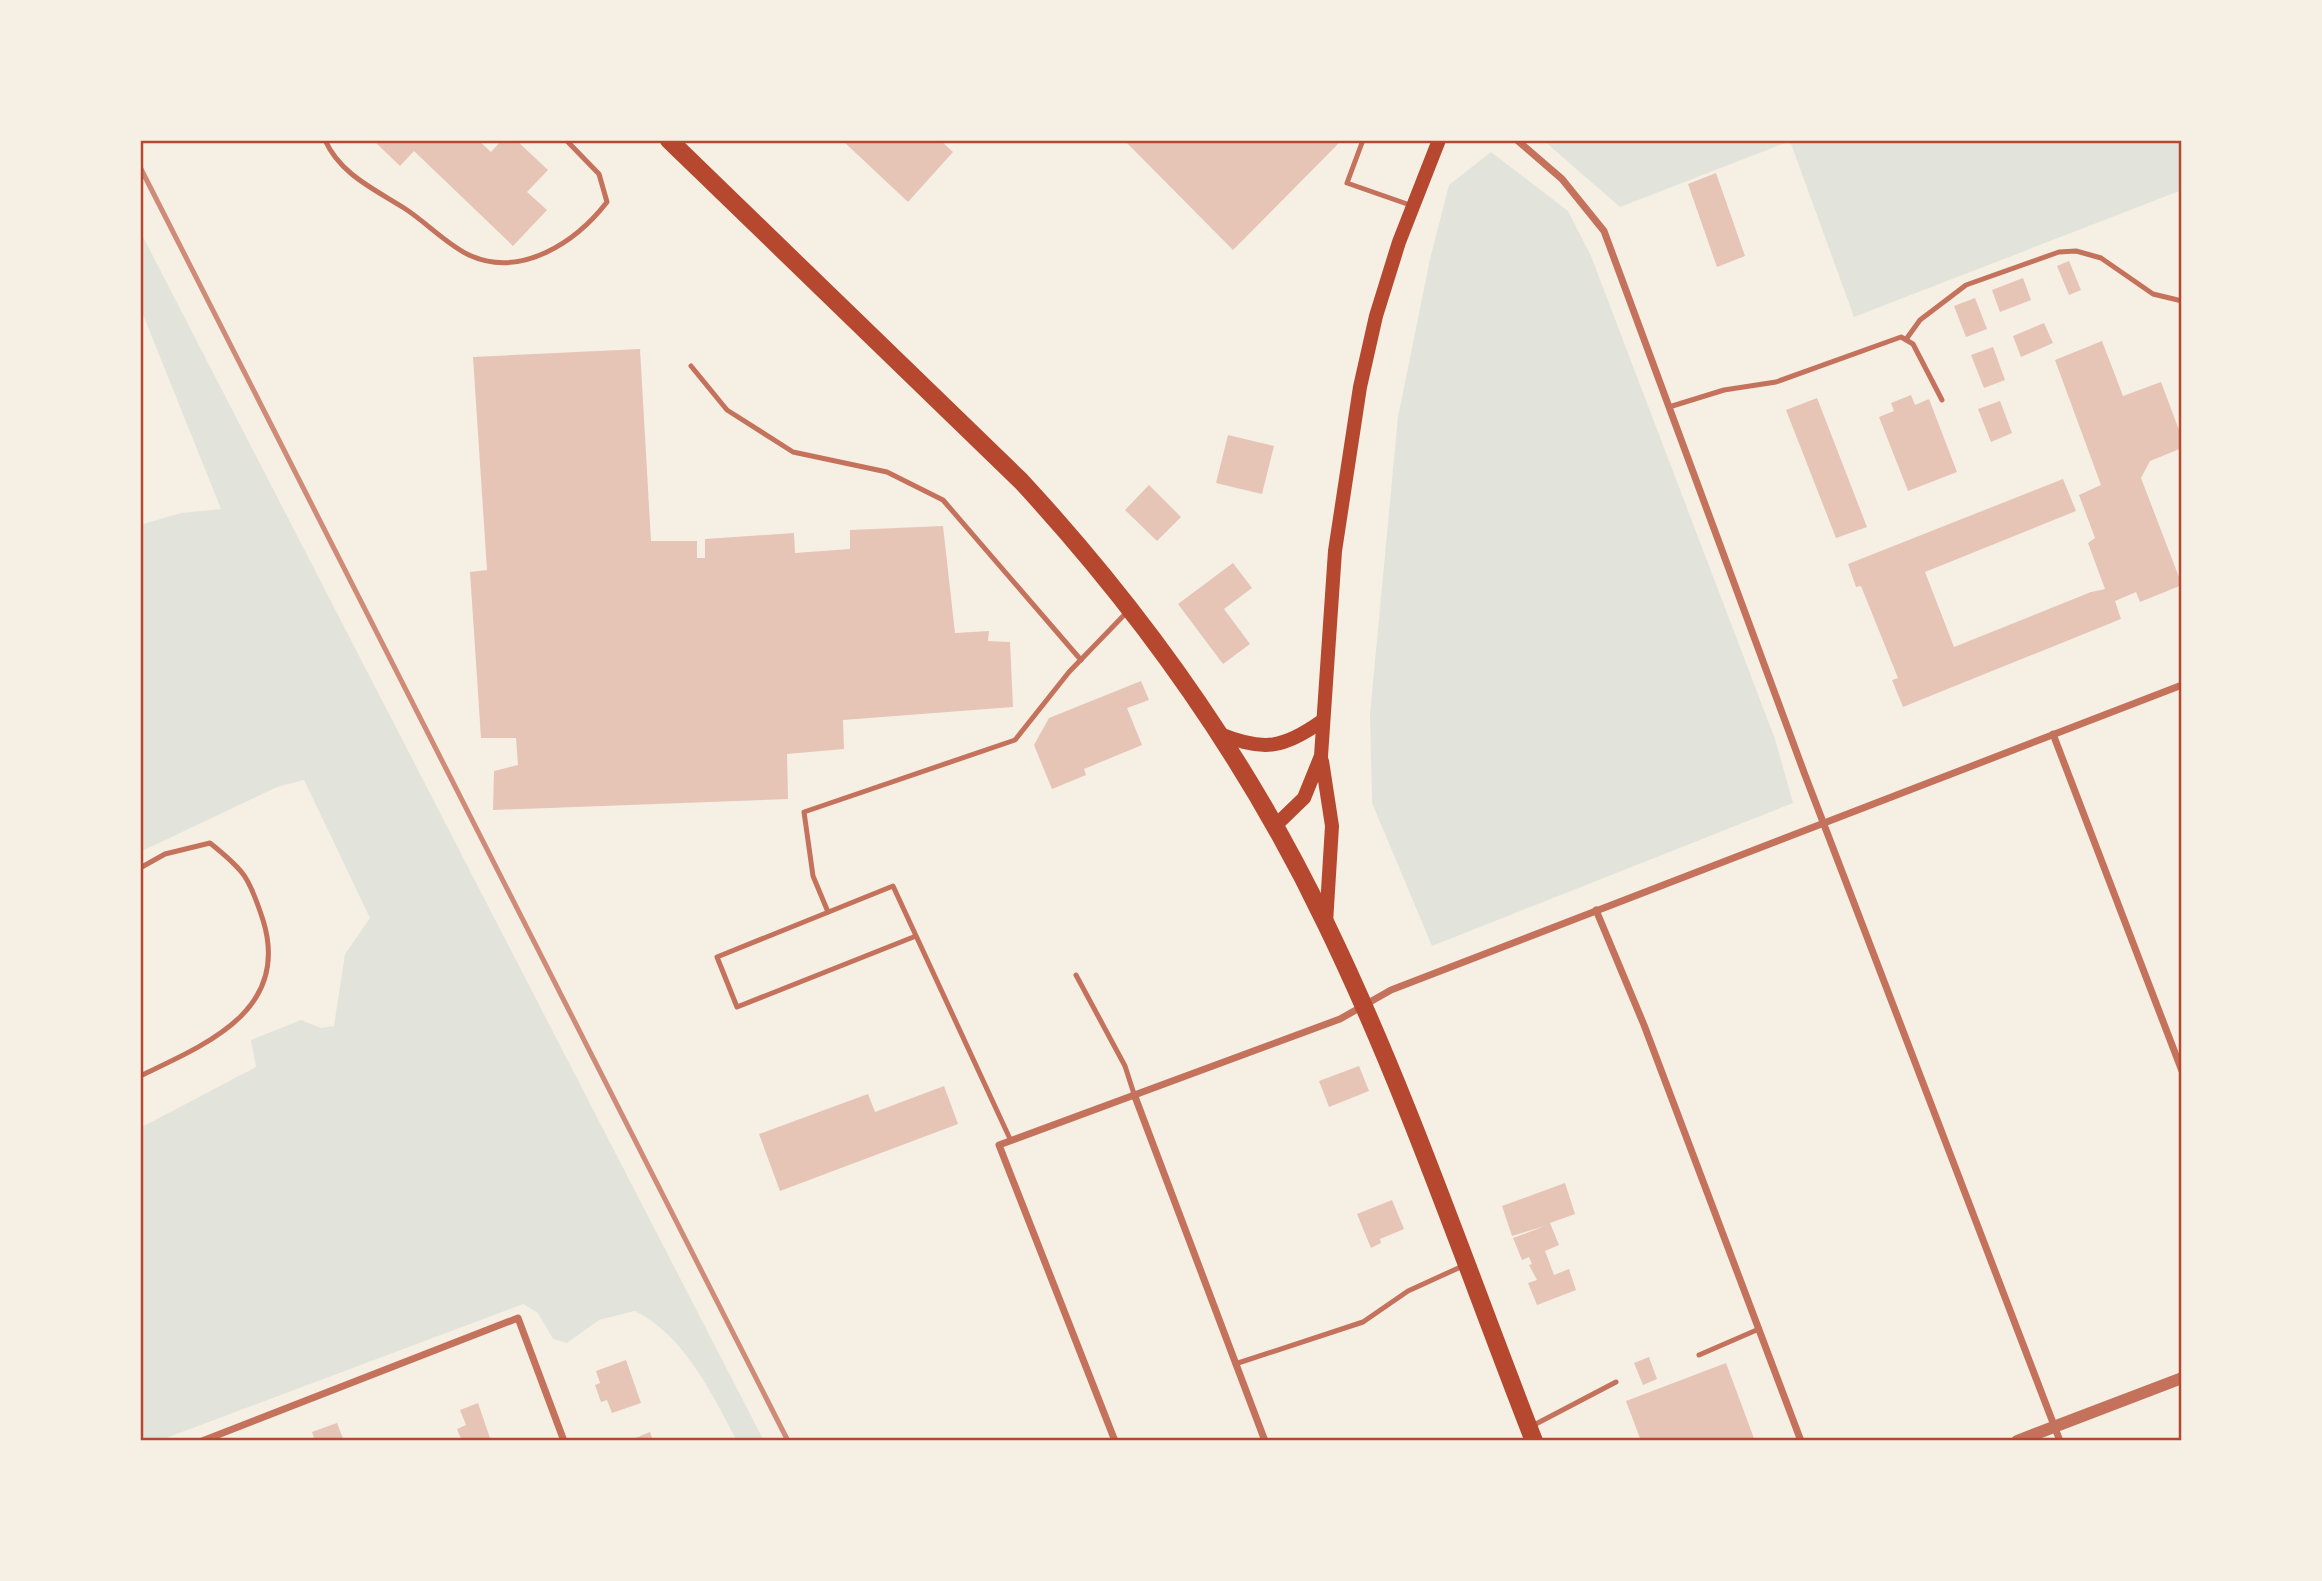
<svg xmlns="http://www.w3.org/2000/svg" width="2322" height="1581" font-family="'Fira Sans',sans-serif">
<rect width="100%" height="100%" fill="#f6efe4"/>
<!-- green -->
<g fill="#e2e4dc">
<polygon points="1543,140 2182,140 2182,190 1854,317 1790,141 1620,207"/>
<polygon points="1491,152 1568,211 1591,256 1775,739 1793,803 1432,946 1372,803 1370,714 1398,417 1430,259 1449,185"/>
<path d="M 140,231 L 764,1441 L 737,1441 C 712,1394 684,1335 635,1311 L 599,1320 L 567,1343 L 553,1339 L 538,1313 L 523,1304 L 158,1441 L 140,1441 L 140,1128 L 256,1067 L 251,1040 L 301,1020 L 321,1028 L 334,1026 L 345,954 L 370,918 L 304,780 L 277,787 L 140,852 L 140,525 L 181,513 L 221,509 L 140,307 Z"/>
</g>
<!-- building -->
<g fill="#e6c5b7">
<polygon points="373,140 478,140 491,152 502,140 516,140 548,170 527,192 547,210 513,246 414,151 400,166"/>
<polygon points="842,140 940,140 953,152 908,202"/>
<polygon points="1124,140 1342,140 1233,250"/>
<polygon points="1716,173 1745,256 1717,267 1688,184"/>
<polygon points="2069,261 2081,290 2069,295 2057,266"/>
<polygon points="2023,278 2031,300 2000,312 1992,290"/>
<polygon points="1975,298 1987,329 1966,337 1954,306"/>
<polygon points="2044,323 2053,343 2021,357 2013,336"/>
<polygon points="2102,341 2123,396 2161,382 2182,438 2182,448 2150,461 2141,478 2182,585 2140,602 2136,592 2115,601 2121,619 1903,707 1892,680 1898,678 1861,586 1856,587 1848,564 2063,479 2076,511 1925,572 1954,647 2091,592 2105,589 2088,543 2095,538 2079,495 2101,485 2055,360"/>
<polygon points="1993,347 2005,380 1984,388 1971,355"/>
<polygon points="640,349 651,541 697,541 697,558 705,558 705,539 794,533 795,553 850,549 850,530 943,526 955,633 989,631 988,641 1010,642 1013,707 843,720 844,749 787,754 788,799 493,810 494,771 518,765 516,738 481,738 470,572 487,570 473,357"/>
<polygon points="1911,395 1915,405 1929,399 1957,472 1908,491 1879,417 1894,411 1891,403"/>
<polygon points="1817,398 1867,527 1836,538 1786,410"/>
<polygon points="2000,401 2012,433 1991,442 1978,409"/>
<polygon points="1228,435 1274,446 1262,494 1216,483"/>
<polygon points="1149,485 1181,517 1157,541 1125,510"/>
<polygon points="1233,563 1252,588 1224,609 1250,644 1223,664 1178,604"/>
<polygon points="1141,681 1149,700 1127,708 1142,745 1084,769 1086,775 1052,789 1034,745 1049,718"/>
<polygon points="1359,1066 1369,1091 1329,1107 1319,1081"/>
<polygon points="944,1086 958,1124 780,1191 759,1134 868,1094 875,1112"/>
<polygon points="1565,1183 1575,1214 1550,1223 1559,1245 1545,1251 1554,1275 1569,1269 1576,1290 1537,1305 1528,1283 1537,1280 1529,1265 1532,1264 1529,1257 1522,1260 1513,1238 1545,1226 1512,1236 1502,1206"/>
<polygon points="1392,1200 1404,1229 1380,1239 1381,1243 1371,1248 1357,1214"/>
<polygon points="1649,1357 1657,1379 1643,1385 1634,1363"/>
<polygon points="626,1360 641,1403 612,1413 607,1400 601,1402 595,1385 600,1383 596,1371"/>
<polygon points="1726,1363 1755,1441 1641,1441 1626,1401"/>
<polygon points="478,1403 491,1441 462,1441 457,1429 466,1425 460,1410"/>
<polygon points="337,1423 344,1441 315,1441 312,1432"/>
<polygon points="650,1432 653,1441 628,1441"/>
</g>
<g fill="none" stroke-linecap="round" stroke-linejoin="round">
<!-- service -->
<g stroke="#c5725c" stroke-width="5">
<path d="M 325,140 C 340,174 374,189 404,208 C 426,222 446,244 469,255 C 521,279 576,242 607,202 L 599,174 L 566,140"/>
<polyline points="1363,140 1347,183 1410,205"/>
<polyline points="1907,338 1920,320 1966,285 2059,252 2076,251 2101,258 2153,294 2182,301"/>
<polyline points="691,366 727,410 793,452 887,472 943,500 1081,660"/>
<polyline points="1669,407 1724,390 1776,382 1901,337 1913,344 1942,400"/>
<path d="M 140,868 L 165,854 L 210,843 C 245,871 249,877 263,920 C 291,1010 207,1044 140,1076"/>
<polyline points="828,912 813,876 804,812 1015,740 1069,672 1127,612"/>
<polyline points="916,936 737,1007 717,957 893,886 1011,1141"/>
<polyline points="1076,975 1125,1066 1134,1094"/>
<polyline points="1699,1355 1759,1329"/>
<polyline points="1235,1364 1363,1322 1408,1291 1465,1265"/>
<polyline points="1532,1426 1616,1382"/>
</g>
<!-- minor -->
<g stroke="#c5725c" stroke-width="7">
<polyline points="1517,140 1562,179 1604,231 1805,775 2060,1441"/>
<polyline points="2053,734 2182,1071"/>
<polyline points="1596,910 1644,1025 1801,1441"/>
<polyline points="1134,1094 1265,1441"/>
<polyline points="202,1441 518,1318 564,1441"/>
<polyline points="1115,1441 999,1145 1340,1019 1391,990 2182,685"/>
</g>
<!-- tertiary -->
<polyline stroke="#c5725c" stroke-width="12" points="2017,1441 2182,1378"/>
<!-- secondary -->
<g stroke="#b5482f" stroke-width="14">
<path d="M 1220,734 C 1264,752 1284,748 1322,721"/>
<polyline points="1322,761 1332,826 1326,923"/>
<polyline points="1275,826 1304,798 1321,756 1335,551 1360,387 1376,316 1399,242 1439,140"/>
</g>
<!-- primary -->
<path stroke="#b5482f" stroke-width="18" d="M 669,140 L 1021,481 C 1143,613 1248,761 1326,924 C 1406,1089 1467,1270 1534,1441"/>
<!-- rail -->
<polyline stroke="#cf8b77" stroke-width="5" points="140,167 788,1441"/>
</g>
<!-- border -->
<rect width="2322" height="1581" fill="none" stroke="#f6efe4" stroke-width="284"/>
<rect x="142" y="142" width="2038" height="1297" fill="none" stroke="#b5482f" stroke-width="2.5"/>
</svg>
